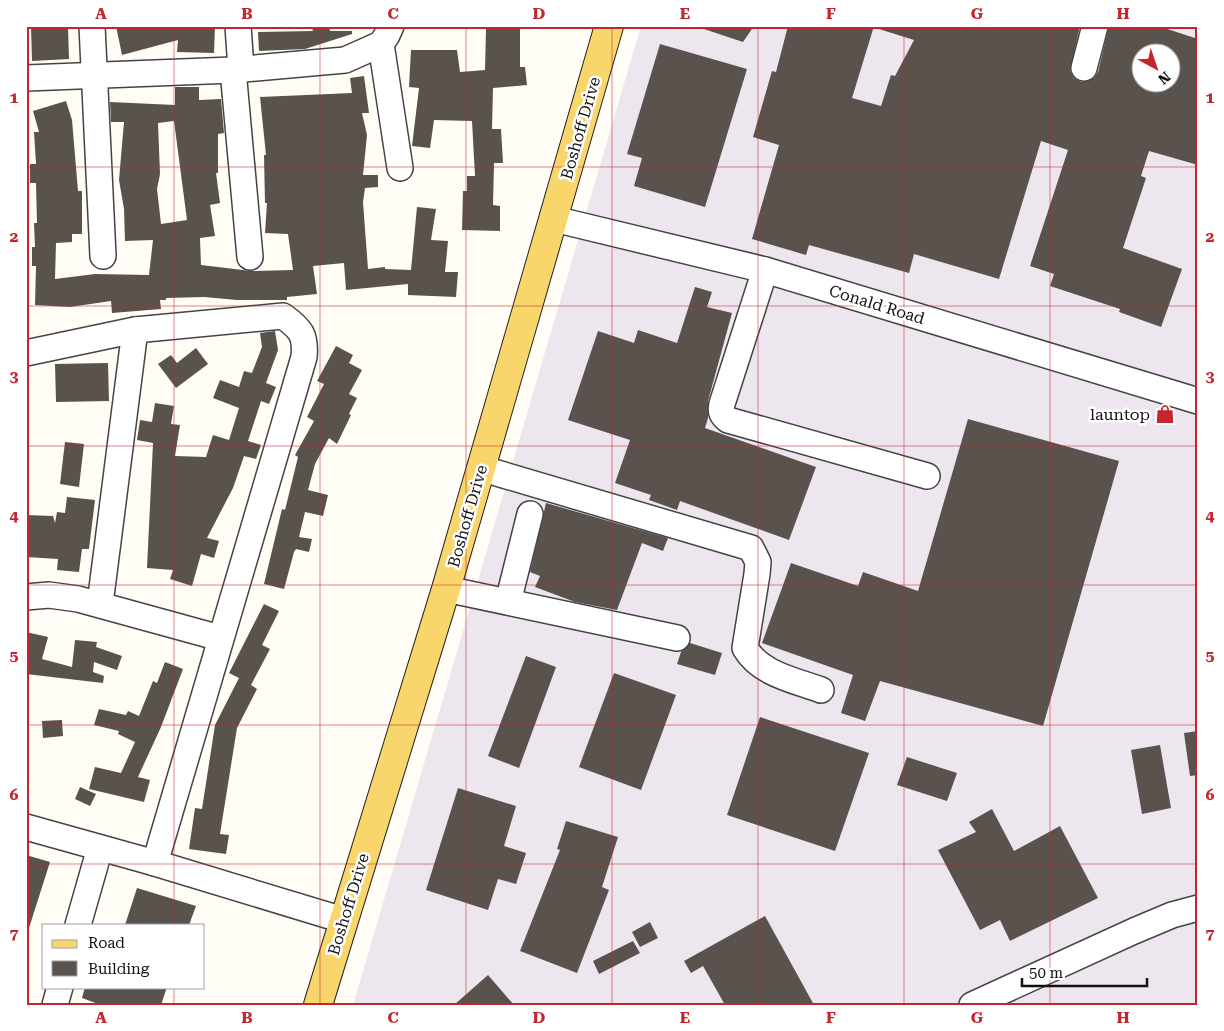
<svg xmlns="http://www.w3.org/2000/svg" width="1224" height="1031" font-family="'Roboto Serif',serif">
<rect width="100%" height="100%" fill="#fffdf5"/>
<!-- industrial -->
<path fill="#eee6ef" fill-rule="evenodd" d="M 641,26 L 1198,26 L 1198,1005 L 353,1005 ZM 1142,52 L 1172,52 L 1172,82 L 1142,82 Z"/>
<!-- building -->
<g fill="#5a524d" fill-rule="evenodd">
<polygon points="31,26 68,26 69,59 32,61"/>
<polygon points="116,26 215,26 214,53 177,52 178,40 122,55"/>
<polygon points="311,26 329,26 330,31 352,31 352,34 305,49 259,51 258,32 313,31"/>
<polygon points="705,26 754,26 743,42 704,29"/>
<path d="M 788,26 L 874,26 L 852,98 L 881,106 L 891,75 L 895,76 L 914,40 L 879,29 L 880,26 L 1080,26 L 1070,71 L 1074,78 L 1081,82 L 1094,78 L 1098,72 L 1109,26 L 1158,26 L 1198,39 L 1198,165 L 1149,151 L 1141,176 L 1146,178 L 1123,248 L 1182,269 L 1161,327 L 1119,312 L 1120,309 L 1050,286 L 1054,274 L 1030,266 L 1068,150 L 1041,141 L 999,279 L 914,254 L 909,273 L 809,245 L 806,255 L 752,239 L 779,145 L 753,137 L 772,71 L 776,72 ZM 1142,52 L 1172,52 L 1172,82 L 1142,82 Z"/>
<polygon points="486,29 520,29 520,67 525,67 527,85 493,88 492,129 501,129 503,163 494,163 493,205 500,206 500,231 462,230 463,191 467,191 467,176 475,176 472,121 434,120 430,148 412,146 419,88 409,87 411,50 457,50 460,72 485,70"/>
<polygon points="660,44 747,69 705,207 634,186 642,158 627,154"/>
<path d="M 364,76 L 369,113 L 362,113 L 367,135 L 363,175 L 378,175 L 378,187 L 365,188 L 363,202 L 368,269 L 385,267 L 385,269 L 411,270 L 417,207 L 436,209 L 431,240 L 448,241 L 445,272 L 458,272 L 456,297 L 408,295 L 408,284 L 346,290 L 344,263 L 313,266 L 317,294 L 287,297 L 287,300 L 237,300 L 204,297 L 166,298 L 166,300 L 160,300 L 161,309 L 112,313 L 111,301 L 70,307 L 35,305 L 36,266 L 32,266 L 32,247 L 35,247 L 34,223 L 37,223 L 36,183 L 30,183 L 30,164 L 36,164 L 34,132 L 39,132 L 33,111 L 66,101 L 72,120 L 78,191 L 82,191 L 82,234 L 72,234 L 72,242 L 56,243 L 55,279 L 95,274 L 149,275 L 153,240 L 125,241 L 124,209 L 119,180 L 124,122 L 111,122 L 110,102 L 175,105 L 175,87 L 199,87 L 199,100 L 221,99 L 224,133 L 218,134 L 218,173 L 216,173 L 220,203 L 210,205 L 215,236 L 200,238 L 201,265 L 251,271 L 293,270 L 288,234 L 265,233 L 267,203 L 265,203 L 264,155 L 266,155 L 260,97 L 352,93 L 350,78 ZM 174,121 L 187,220 L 161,224 L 157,189 L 160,174 L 158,123 Z"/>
<polygon points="695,287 712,292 707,307 732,313 708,401 708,418 705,428 816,467 789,540 680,501 677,510 649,500 651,495 615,483 630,440 568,420 598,331 634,343 638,330 677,343"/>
<polygon points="275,331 278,350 266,383 276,387 269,404 261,401 248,441 261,445 256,459 244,456 233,488 207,538 219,541 214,558 201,554 192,586 170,579 173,570 147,568 153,443 137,440 140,420 152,422 155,403 174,406 171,424 180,425 175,456 206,457 213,435 229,440 239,408 213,398 220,380 239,387 244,371 252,373 262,347 260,333"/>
<polygon points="336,346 353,355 349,363 362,370 349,394 357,398 349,414 351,415 337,444 329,438 315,464 308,490 328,495 323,516 305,512 299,537 312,539 309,552 296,549 294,552 284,589 264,584 282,509 285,510 298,457 295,455 314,421 307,417 324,384 317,381"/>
<polygon points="196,348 208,364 176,388 158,364 171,355 177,363"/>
<polygon points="108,363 109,401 56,402 55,364"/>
<polygon points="968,419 1119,461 1043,726 880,681 865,721 841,713 853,675 762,643 791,563 858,586 863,572 918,591"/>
<polygon points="65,442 84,444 79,487 60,484"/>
<polygon points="67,497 95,500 89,549 82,549 79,572 57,570 58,559 26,557 26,515 53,516 55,523 57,512 65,513"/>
<polygon points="546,503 668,538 663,551 642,543 617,610 575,602 535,587 540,576 530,572"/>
<polygon points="264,604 279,611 262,645 270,649 251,685 257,689 237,728 220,834 229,835 226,854 189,849 195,808 202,809 215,725 239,678 229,673"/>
<polygon points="26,632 48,637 42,659 72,667 75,640 97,642 96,647 122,656 117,670 94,662 93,672 104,676 103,683 26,674"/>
<polygon points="690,643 722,653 715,675 677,664 681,652"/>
<polygon points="526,656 556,667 519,768 488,756"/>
<polygon points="165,662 183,669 161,727 138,777 150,780 144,802 89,789 95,767 121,773 135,742 118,734 119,731 94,725 99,709 126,715 128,711 139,716 153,681 157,683"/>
<polygon points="614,673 676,695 641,790 579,767"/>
<polygon points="760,717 869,753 835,851 727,815"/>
<polygon points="62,720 63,736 43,738 42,721"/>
<polygon points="1198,731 1198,775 1190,776 1184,733"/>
<polygon points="1160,745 1171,808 1142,814 1131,750"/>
<polygon points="907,757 957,773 947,801 897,785"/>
<polygon points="80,787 96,794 90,806 75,799"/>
<polygon points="458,788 516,806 504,846 526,853 516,884 498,879 488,910 426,890"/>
<polygon points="992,809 1014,851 1060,826 1098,898 1010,941 1000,920 980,930 938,850 976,832 969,822"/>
<polygon points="566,821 618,837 602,887 609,890 577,973 520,951 560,850 557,849"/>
<polygon points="26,855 50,862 29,928 26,928"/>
<polygon points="137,888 196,906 189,925 125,925"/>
<polygon points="765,916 814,1005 725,1005 703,966 691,973 684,961"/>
<polygon points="650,922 658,938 640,947 632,932"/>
<polygon points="633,941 640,953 599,974 593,961"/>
<polygon points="488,975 514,1005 454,1005"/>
<polygon points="85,987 167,987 161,1005 101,1005 82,998"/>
</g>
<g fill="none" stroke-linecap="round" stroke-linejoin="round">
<!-- minor casing -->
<g stroke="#444" stroke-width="28">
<g id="minor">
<polyline points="92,26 103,256"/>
<polyline points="238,26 241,69"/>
<polyline points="381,44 400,168"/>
<polyline points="1084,68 1095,26"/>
<polyline points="233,70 250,257"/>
<polyline points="26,78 233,70 345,60 381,44 387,35 391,26"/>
<polyline points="554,219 765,270 1198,401"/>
<path d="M 765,270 L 722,404 C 720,412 722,415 728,420 L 927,476"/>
<path d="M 26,353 L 135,330 L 283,316 C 301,329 306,335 304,357 L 155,863 L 26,827"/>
<path d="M 480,468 L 751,548 L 758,562 L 757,574 L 745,648 C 760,674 794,680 821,690"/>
<polyline points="446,589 677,638"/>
<polyline points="26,597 49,595 78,599 220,638"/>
<polyline points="508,602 530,514"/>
<polyline points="100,604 135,330"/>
<polyline points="155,863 343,920"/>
<polyline points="78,925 100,848"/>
<polyline points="55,1005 60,987"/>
<polyline points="972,1005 1134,931 1172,915 1198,908"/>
</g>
</g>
<!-- major casing -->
<g stroke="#222" stroke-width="30">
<polyline id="major" points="318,1005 446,589 609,26"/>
</g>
<!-- minor -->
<use href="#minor" stroke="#fff" stroke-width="25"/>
<!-- major -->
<use href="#major" stroke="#f9d66b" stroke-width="28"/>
</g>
<!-- grid -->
<path fill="none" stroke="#c4262e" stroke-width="1" stroke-opacity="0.55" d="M 174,26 L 174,925M 320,26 L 320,1005M 466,26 L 466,1005M 612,26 L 612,1005M 758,26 L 758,1005M 904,26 L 904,1005M 1050,26 L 1050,1005M 26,167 L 1198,167M 26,306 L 1198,306M 26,446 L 1198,446M 26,585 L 1198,585M 26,725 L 1198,725M 26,864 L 1198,864M 174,987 L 174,1005"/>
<!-- icons -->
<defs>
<g id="shop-bare" transform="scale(1.5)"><path d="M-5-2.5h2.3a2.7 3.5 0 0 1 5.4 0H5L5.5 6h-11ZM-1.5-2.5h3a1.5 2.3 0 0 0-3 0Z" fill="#c4262e" stroke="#fff" stroke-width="2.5" paint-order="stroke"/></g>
</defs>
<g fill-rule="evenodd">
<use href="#shop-bare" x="1165" y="414"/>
</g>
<g text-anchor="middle" stroke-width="5" stroke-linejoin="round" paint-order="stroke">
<!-- street labels -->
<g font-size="16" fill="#111" stroke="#fff">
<text transform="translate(580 128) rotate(-74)" y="6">Boshoff Drive</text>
<text transform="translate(877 304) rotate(17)" y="6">Conald Road</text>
<text transform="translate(467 516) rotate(-74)" y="6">Boshoff Drive</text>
<text transform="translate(348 904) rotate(-73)" y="6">Boshoff Drive</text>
</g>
<!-- poi labels -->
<g font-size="16" fill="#111" stroke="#fff" text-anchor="end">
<text x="1150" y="420">launtop</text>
</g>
</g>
<!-- border -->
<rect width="1224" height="1031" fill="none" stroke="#ffffff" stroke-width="55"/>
<!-- legend -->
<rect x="42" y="924" width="162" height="65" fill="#ffffff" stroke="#a0a0a0"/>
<rect x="52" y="940" width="25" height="8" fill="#f9d66b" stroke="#a0a0a0"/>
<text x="88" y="948" font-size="15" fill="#111111">Road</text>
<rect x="52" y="961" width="25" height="15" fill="#5a524d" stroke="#a0a0a0"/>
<text x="88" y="974" font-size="15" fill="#111111">Building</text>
<!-- north arrow -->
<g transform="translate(1156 68) rotate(140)"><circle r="24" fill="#ffffff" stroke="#a0a0a0"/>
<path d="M0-4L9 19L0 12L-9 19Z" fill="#c4262e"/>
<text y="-8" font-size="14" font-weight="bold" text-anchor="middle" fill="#111111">N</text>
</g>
<!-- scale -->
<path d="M1022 978v8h125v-8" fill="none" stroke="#111111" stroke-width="2.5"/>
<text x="1029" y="978" font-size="15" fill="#111111" stroke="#ffffff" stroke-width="4" paint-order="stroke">50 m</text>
<rect x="28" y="28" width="1168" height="976" fill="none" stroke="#c4262e" stroke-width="2"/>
<g font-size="16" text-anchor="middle" font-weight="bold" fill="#c4262e">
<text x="101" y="19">A</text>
<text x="247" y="19">B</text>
<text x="393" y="19">C</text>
<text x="539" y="19">D</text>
<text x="685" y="19">E</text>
<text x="831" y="19">F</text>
<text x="977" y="19">G</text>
<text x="1123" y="19">H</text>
<text x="14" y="103">1</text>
<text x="1210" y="103">1</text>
<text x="14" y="242">2</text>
<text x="1210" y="242">2</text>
<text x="14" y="382">3</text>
<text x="1210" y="382">3</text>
<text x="14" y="521">4</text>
<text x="1210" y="521">4</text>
<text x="14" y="661">5</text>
<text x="1210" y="661">5</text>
<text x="14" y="800">6</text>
<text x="1210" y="800">6</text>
<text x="14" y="939">7</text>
<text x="1210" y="939">7</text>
<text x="101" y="1023">A</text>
<text x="247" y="1023">B</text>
<text x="393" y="1023">C</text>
<text x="539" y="1023">D</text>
<text x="685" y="1023">E</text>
<text x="831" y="1023">F</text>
<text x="977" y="1023">G</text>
<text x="1123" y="1023">H</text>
</g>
</svg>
